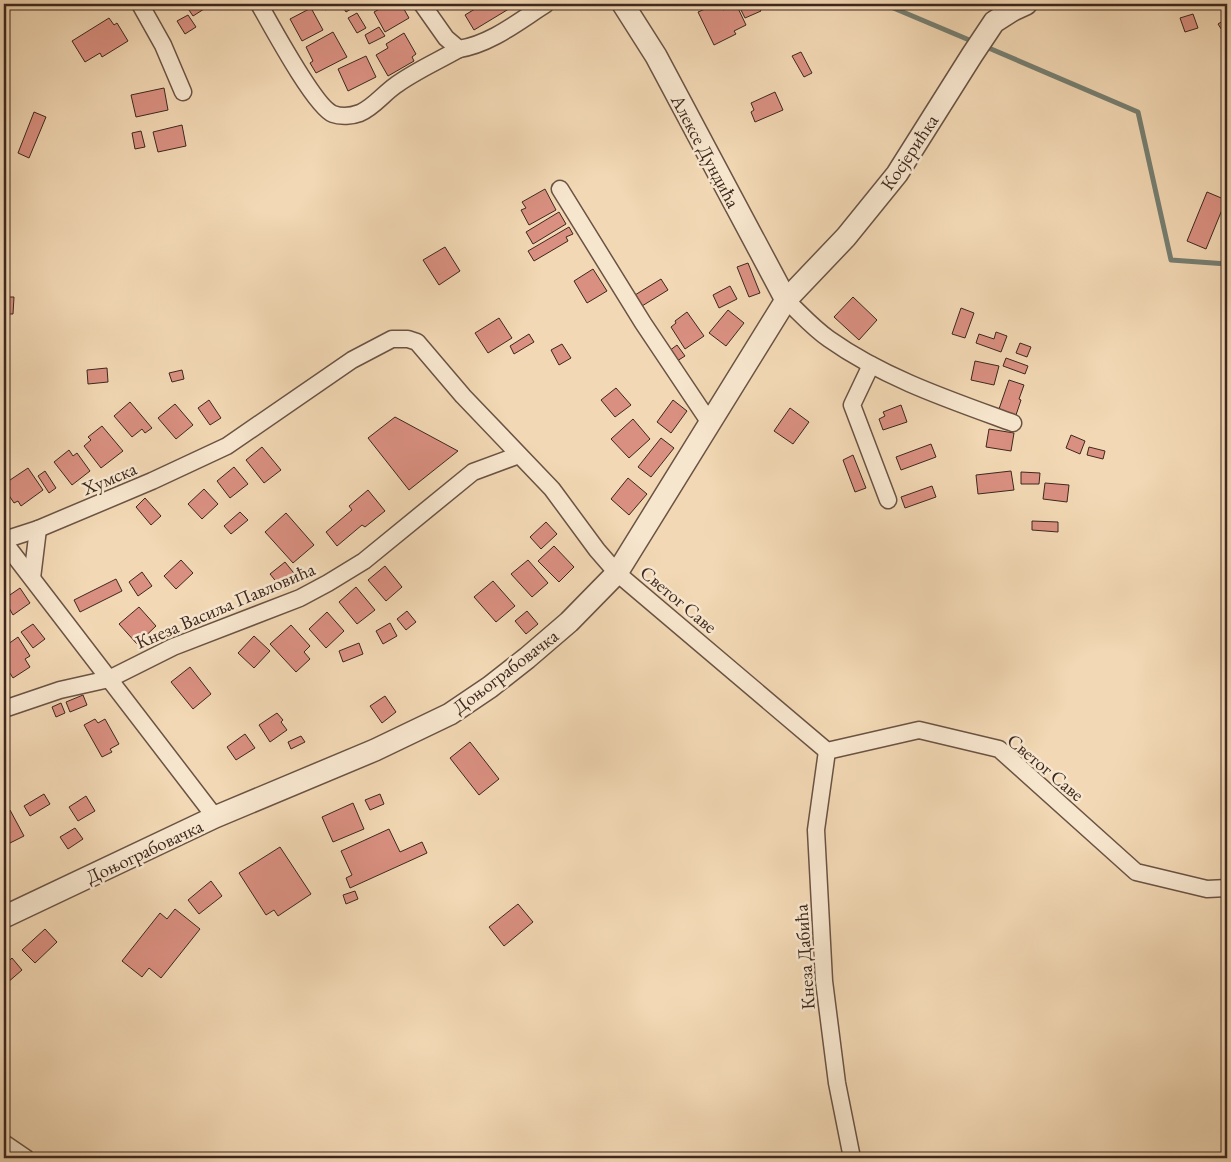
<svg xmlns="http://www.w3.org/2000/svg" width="1231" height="1162" font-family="'EB Garamond',serif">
<rect width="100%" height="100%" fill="#f2d8b4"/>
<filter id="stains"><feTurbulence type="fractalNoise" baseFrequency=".004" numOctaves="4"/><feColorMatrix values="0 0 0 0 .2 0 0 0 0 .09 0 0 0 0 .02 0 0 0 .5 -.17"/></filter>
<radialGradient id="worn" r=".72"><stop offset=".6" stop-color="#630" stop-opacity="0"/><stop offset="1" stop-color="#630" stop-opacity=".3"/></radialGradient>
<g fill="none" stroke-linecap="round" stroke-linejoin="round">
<!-- stream -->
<g stroke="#767f72" stroke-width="5">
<polyline points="884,4 974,42"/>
<polyline points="984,46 1138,112 1171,260 1227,264"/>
</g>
</g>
<!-- building -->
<g fill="#da9081" stroke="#3d271e">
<polygon points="185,4 212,4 193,16"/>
<polygon points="321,4 334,4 334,5 325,10"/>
<polygon points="341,4 355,4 356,6 346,12"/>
<polygon points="389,4 401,4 409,18 385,32 374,12"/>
<polygon points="483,4 517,4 474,30 465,15"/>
<polygon points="717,4 720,4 723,10 736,4 746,25 734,31 736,34 714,45 698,12"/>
<polygon points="738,4 757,4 761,11 745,18"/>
<polygon points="311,8 323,30 302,41 290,19"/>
<polygon points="357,13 366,28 357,33 348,18"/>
<polygon points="1193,14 1198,28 1185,32 1180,18"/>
<polygon points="188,15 196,27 185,34 177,21"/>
<polygon points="109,18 114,25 117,23 128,41 102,57 100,53 85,62 72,41"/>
<polygon points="1226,19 1227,21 1227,38 1218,24"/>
<polygon points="379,27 385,36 369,44 365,35"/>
<polygon points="333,32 347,57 316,73 310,63 313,61 306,47"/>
<polygon points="404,33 416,54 412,57 414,61 388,76 376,55 388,48 386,44"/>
<polygon points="801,52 812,73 804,77 792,56"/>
<polygon points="366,56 376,77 348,91 338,69"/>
<polygon points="164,88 168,110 136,117 131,95"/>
<polygon points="775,92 783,110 755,122 751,112 754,110 751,103"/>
<polygon points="34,112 46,117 29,158 18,153"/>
<polygon points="182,125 186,146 158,152 153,132"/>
<polygon points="141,131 145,147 135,149 132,133"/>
<polygon points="545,189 556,210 529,225 521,210 526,208 522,202"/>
<polygon points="1207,192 1226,200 1206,249 1187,241"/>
<polygon points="559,212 566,224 533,244 526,232"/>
<polygon points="569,227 573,234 566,237 568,241 534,261 528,251"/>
<polygon points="445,247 460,271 439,285 423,260"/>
<polygon points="748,263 760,293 749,297 737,267"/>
<polygon points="593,269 607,291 587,303 574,281"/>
<polygon points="661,279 668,290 642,306 635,295"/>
<polygon points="730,286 737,299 719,308 713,295"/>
<polygon points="4,297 14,297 13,314 4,314"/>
<polygon points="853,297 877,320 859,340 834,317"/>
<polygon points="961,308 974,313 965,338 952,334"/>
<polygon points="728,310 744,323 726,346 709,333"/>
<polygon points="687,312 704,336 685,349 671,327 676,323 675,321"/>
<polygon points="499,318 512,338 488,353 475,333"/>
<polygon points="996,332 1007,336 1001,352 976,343 979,334 994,339"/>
<polygon points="529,334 534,342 514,354 510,346"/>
<polygon points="1020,343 1031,347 1027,357 1016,353"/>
<polygon points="562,344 571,358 559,365 551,350"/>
<polygon points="677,345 685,356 677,361 669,351"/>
<polygon points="1006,358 1028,366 1025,374 1003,366"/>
<polygon points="975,361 999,366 994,385 971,380"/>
<polygon points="107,368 108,382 88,384 87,370"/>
<polygon points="182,370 184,379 172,382 169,373"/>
<polygon points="1009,380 1024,385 1019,399 1021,400 1016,415 999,409"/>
<polygon points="616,388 631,405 615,417 601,400"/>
<polygon points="209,400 221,418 210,425 198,408"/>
<polygon points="673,400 687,411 671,433 657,422"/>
<polygon points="130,402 152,428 145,433 142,429 132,437 114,416"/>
<polygon points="175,404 193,425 176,439 158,418"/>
<polygon points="901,405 907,422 883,430 879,419 885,416 883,412"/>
<polygon points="790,408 809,422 793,444 774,431"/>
<polygon points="395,417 458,451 409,490 368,438"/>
<polygon points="633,419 650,439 629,458 611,439"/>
<polygon points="102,426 123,451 101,468 84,446 91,440 88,437"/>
<polygon points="989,429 1014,433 1011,451 986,447"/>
<polygon points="1071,435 1085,441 1080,454 1066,448"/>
<polygon points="661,438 674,448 651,477 638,467"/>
<polygon points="931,444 936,457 901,470 896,457"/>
<polygon points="262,447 281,470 264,483 246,460"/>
<polygon points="1089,447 1105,451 1103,459 1087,455"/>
<polygon points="69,450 73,456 77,453 90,471 72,485 54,462"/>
<polygon points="853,455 866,488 855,492 843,460"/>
<polygon points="234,467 248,484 230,498 217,481"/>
<polygon points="28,468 43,490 21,506 18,501 14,503 4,488 4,484"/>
<polygon points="45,471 56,488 49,493 38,476"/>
<polygon points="1011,471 1014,490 978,494 976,475"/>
<polygon points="1021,472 1040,473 1039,484 1021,484"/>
<polygon points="628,478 647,494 629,515 611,499"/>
<polygon points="1045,483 1069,485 1067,502 1043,499"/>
<polygon points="932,486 936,497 905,508 901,497"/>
<polygon points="204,489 218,504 202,519 188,504"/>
<polygon points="368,490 385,511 365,527 362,525 337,546 326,532 352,510 349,506"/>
<polygon points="145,498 161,516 151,525 136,507"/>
<polygon points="240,512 248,520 231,534 224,526"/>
<polygon points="286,513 314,545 293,563 265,532"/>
<polygon points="1032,521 1058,522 1058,532 1032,530"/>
<polygon points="546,522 557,534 541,549 530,537"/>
<polygon points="554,546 574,567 559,582 538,561"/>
<polygon points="181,560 193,573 176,589 164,576"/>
<polygon points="528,560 548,583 532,597 511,574"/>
<polygon points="285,562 297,577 282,589 270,574"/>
<polygon points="385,566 402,587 386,601 368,580"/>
<polygon points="142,572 152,586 138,596 129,582"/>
<polygon points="116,579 122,591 80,612 74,600"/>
<polygon points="493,581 515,606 496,622 474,597"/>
<polygon points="356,587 375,610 357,624 339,602"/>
<polygon points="20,588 30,603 13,615 4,599"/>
<polygon points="139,607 156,626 137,644 119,624"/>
<polygon points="407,611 416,622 406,630 397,619"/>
<polygon points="527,611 538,624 526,634 515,621"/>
<polygon points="327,612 344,631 326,648 309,629"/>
<polygon points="390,623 397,636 383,644 376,631"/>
<polygon points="33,624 45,639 33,648 21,632"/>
<polygon points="291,625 310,646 304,652 310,659 296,672 270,644"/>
<polygon points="254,636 270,651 254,668 238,653"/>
<polygon points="18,637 30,656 25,659 30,667 13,678 4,664 4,647"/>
<polygon points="359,643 363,654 343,662 339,651"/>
<polygon points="190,667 211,694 193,709 171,682"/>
<polygon points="83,695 87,705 70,712 66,702"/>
<polygon points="385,696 396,712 382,723 370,706"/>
<polygon points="61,703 65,713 56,717 52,707"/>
<polygon points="277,713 283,720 281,722 287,730 270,742 259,725"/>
<polygon points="95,719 98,723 105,719 119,744 110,749 112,752 102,757 84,725"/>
<polygon points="245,734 255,748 236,760 227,747"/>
<polygon points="301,736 305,742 291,749 288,742"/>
<polygon points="470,742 499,779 479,795 450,758"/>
<polygon points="44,794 50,804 30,816 24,806"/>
<polygon points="380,794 384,804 370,810 365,800"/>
<polygon points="86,796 95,811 78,821 69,807"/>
<polygon points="353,803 364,829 333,842 322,817"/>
<polygon points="10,810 24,836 4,846 4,813"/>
<polygon points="75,828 83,839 68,849 60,837"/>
<polygon points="389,829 400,852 422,842 427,853 350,888 346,878 352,875 341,851"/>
<polygon points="280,847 311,894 278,916 274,910 266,915 239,873"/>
<polygon points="211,881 222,896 199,914 188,900"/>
<polygon points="355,891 358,899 346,904 343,895"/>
<polygon points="518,904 533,922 504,946 489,927"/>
<polygon points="175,909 200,929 161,978 149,968 142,977 122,961 160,913 167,919"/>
<polygon points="45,929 57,942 35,963 22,950"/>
<polygon points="12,958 22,970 7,983 4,979 4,961 6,964"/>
<polygon points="4,991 9,996 4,1001"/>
</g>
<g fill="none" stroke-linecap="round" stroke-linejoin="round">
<!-- minor casing -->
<g stroke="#6a5344" stroke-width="19">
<g id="minor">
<polyline points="140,4 163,45 183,92"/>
<path d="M 259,4 C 271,25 315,107 333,114 C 341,117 352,116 360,113 C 374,107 383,94 396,85 C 415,71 438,61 459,49"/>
<path d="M 422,4 L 446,38 L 459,49 C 491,44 519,21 546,4"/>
<polyline points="560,189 643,323 710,423"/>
<path d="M 786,300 C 800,313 813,328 829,339 C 884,378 950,400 1013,423"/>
<polyline points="871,365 852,405 888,500"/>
<polyline points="4,540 38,529 152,481 227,446 352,360 392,339 408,339 417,342 463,396 552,489 597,550 617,573 827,751 919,730 999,749 1136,872 1207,889 1227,888"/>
<polyline points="4,542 215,817"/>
<polyline points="32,578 38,529"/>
<polyline points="4,709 60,690 109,679 173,647 300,598 328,583 364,561 473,472 519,455"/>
<polyline points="827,751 816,830 824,981 837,1083 852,1158"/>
<polyline points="4,1143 26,1158"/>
</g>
</g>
<!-- tertiary casing -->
<g stroke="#6a5344" stroke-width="24">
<g id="tertiary">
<polyline points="623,4 656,56 786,300"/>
<polyline points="4,917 215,817 375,750 450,714 490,687 527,658 569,622 617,573 786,300 846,237 897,174 972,55 994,22 1013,10 1026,4"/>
</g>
</g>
<!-- minor -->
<use href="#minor" stroke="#f7e6ce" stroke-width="16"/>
<!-- tertiary -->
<use href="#tertiary" stroke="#f7e6ce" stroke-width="21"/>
</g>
<g text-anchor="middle" stroke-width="5" stroke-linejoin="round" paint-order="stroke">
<!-- street labels -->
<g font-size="19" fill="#3d271e" stroke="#f7e6ce">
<text transform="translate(706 151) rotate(62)" y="7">Алексе Дундића</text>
<text transform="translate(909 152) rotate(-56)" y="7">Косјерићка</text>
<text transform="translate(109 478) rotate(-23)" y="7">Хумска</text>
<text transform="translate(679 599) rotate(40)" y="7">Светог Саве</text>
<text transform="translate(225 605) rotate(-23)" y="7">Кнеза Васиља Павловића</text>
<text transform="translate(505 671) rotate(-37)" y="7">Доњограбовачка</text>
<text transform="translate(1046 767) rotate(40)" y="7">Светог Саве</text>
<text transform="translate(144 851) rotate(-25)" y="7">Доњограбовачка</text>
<text transform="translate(804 957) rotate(-94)" y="7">Кнеза Дабића</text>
</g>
</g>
<!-- margin -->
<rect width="1231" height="1162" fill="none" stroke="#f2d8b4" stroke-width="20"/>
<rect x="5" y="5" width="1221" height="1152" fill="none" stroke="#3d271e" stroke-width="2.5"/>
<rect x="10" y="10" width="1211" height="1142" fill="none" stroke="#3d271e"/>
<rect width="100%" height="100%" filter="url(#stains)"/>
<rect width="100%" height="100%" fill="url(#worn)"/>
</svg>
